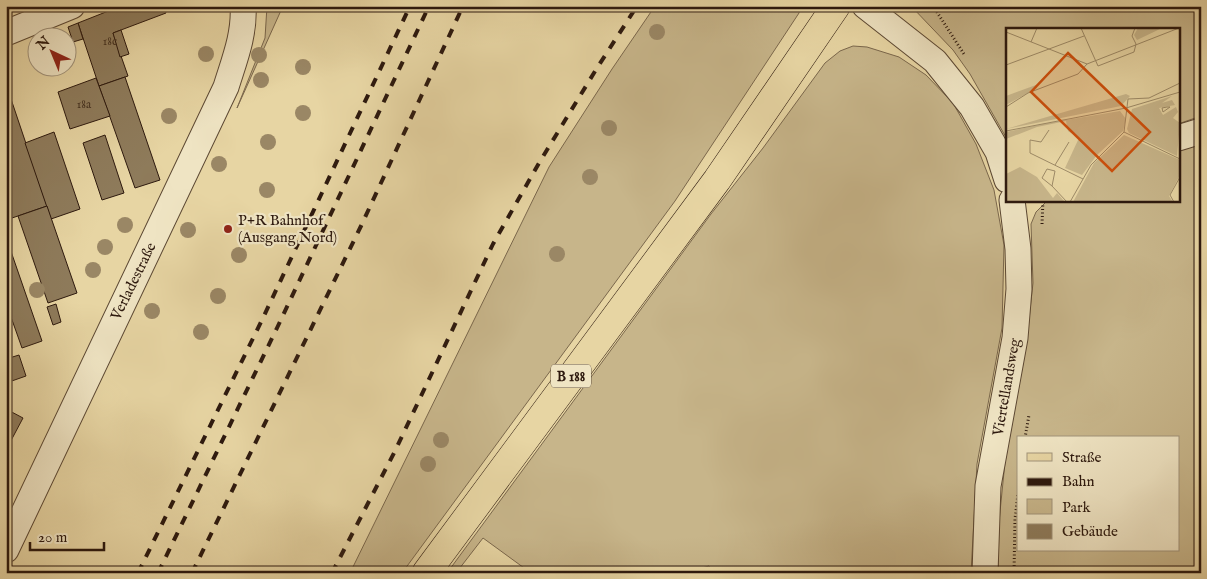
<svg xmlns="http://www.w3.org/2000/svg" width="1207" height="579" font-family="'IM FELL English',serif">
<rect width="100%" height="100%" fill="#e7d5a3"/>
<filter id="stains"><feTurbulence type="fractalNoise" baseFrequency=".004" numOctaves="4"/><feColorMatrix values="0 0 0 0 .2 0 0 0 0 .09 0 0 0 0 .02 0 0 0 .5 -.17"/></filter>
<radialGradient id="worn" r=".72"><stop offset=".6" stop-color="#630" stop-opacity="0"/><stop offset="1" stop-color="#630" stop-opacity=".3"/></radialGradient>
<!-- green -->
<g fill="#c7b58a" stroke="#7a674c" fill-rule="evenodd">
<polygon points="267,6 283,6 237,108 265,38"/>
<polygon points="655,6 801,6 799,13 675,201 402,573 350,573 549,167 612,69"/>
<polygon points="911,6 1201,6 1201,116 1178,124 1178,29 1007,29 1007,139 970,74 953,50"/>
<polygon points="853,46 867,47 899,57 926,75 953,103 976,144 994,190 1004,245 1002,328 977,464 971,573 712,573 709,566 684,573 531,573 483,538 456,573 447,573 711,214 763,148 825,63 840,51"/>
<path d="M 1201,143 L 1201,573 L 998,573 L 999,522 L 1005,462 L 1026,347 L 1033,283 L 1031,224 L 1036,212 L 1048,200 L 1178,200 L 1178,150 ZM 1018,438 L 1178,438 L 1178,550 L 1018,550 Z"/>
</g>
<!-- building -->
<g fill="#8e7b5b" stroke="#2d190e">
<polygon points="121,6 164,6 166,13 113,33 128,76 99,86 78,23"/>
<polygon points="78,23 83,39 73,42 68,27"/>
<polygon points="121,30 129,54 120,57 113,33"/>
<polygon points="125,77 160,180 135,188 99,86"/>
<polygon points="96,78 110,116 70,129 58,92"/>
<polygon points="10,96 47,206 12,218 6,200 6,98"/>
<polygon points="54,132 80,209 51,219 25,143"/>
<polygon points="105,135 124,193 102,200 83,143"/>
<polygon points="47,206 77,293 48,303 18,216"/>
<polygon points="6,237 42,341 22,348 6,303"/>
<polygon points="56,304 61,322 53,325 47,307"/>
<polygon points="19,355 26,376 6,383 6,359"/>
<polygon points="6,409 23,418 6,450"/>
</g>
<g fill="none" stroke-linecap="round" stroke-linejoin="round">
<!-- minor casing -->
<g stroke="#5c4833" stroke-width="27">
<g id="minor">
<polyline points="865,6 935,61 972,107 998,152 1007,180"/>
<polyline points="6,33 72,6"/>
<polyline points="1178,138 1201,131"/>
<path d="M 6,550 L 226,87 C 234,61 245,34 243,6"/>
<polyline points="985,573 988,486 1015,338 1019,289 1018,249 1012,200"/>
</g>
</g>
<!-- primary casing -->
<g stroke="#2d190e" stroke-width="29">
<polyline id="primary" points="426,573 717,180 836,6"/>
</g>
<!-- path -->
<g stroke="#2d190e" stroke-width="3" stroke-dasharray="1 2.5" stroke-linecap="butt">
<polyline points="933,6 964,54"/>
<polyline points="1042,224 1043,200"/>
<polyline points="1025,438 1029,415"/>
<polyline points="1014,573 1015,519 1018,494"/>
</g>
<!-- minor -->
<use href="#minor" stroke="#efe4c3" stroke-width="25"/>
<!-- primary -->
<use href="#primary" stroke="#e7d5a3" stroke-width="28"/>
<!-- rail -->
<g stroke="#2d190e" stroke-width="4" stroke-dasharray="9 9" stroke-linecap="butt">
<polyline points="138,573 262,320 410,6"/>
<polyline points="158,573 277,328 429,6"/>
<polyline points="192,573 361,226 463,6"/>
<polyline points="332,573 395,451 493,244 539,163 597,68 637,6"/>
</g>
</g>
<!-- trees -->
<g fill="#9a8765">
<circle cx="657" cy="32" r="8"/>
<circle cx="206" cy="54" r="8"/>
<circle cx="259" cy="55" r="8"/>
<circle cx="303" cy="67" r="8"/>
<circle cx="261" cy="80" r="8"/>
<circle cx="303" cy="113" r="8"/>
<circle cx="169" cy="116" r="8"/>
<circle cx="609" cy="128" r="8"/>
<circle cx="268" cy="142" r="8"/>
<circle cx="219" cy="164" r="8"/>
<circle cx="590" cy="177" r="8"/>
<circle cx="267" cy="190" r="8"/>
<circle cx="125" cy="225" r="8"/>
<circle cx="188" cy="230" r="8"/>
<circle cx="105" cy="247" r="8"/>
<circle cx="557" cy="254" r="8"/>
<circle cx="239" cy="255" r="8"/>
<circle cx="93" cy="270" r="8"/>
<circle cx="37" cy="290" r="8"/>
<circle cx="218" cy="296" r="8"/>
<circle cx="152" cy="311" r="8"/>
<circle cx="201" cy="332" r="8"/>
<circle cx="441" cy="440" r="8"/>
<circle cx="428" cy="464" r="8"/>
</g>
<!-- markers -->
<circle fill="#8f2418" stroke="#efe4c3" stroke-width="2" cx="228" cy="229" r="5"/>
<g text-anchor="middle" stroke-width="4.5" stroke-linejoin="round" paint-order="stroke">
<!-- number labels -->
<g font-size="12" fill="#453221">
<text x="110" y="45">18c</text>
<text x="84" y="108">18a</text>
</g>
<!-- shield labels -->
<rect fill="#efe4c3" stroke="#675644" stroke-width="1" x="551" y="364.5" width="40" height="23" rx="4"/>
<g font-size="14" font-weight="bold" fill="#2d190e">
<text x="571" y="381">B 188</text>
</g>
<!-- poi labels -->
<g font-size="15" fill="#2d190e" stroke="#efe4c3" text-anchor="start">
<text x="238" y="225">P+R Bahnhof<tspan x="238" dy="17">(Ausgang Nord)</tspan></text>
</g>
<!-- street labels -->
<g font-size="15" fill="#2d190e" stroke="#efe4c3">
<text transform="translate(133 281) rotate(-64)" y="5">Verladestraße</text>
<text transform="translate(1006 387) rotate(-80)" y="5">Viertellandsweg</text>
</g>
</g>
<!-- overview -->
<g transform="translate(1006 28)">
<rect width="174" height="174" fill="#e7d5a3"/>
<path d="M 132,0 L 156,0 L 131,12 L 128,7 ZM 30,57 L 31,60 L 0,77 L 0,68 ZM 120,66 L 124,68 L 115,78 L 0,101 ZM 166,68 L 156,75 L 166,72 L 169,77 L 153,80 L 157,87 L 170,79 L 172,84 L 167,90 L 174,95 L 171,128 L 123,105 L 121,101 L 126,81 ZM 114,83 L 120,91 L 117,103 L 91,127 L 76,147 L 59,140 L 73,110 L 62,103 L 60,93 L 31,99 L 0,111 L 0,104 L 42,95 ZM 118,107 L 174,132 L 174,147 L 163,168 L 167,174 L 67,174 L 88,135 ZM 14,139 L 31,149 L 47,170 L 51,165 L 59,174 L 0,174 L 0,146 Z" fill="#c7b58a"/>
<path fill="none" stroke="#9d8a67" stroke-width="1" d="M 75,0 L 92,38 L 128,24 L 130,16M 129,0 L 126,8 L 130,16M 0,4 L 81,36 L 173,0M 25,14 L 31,0M 0,37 L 78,8M 0,79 L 22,65 L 72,46 L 81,36M 161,79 L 164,79 L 157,84 L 156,80 ZM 43,102 L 35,114 L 24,112 L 24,125 L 77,151M 0,103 L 120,80 L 174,64M 118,104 L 174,131M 49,137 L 63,114M 46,158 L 36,150 L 41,141 L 49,143 L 46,158 L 61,174M 64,174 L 85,137 L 118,104 L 122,71 L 143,70 L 174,55M 168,174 L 164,167 L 174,149"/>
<path fill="#cc4f0c" fill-opacity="0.15" stroke="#cc4f0c" stroke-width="2.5" d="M 62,25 L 144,104 L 106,143 L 25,64 Z"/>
<rect width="174" height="174" fill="none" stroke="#2d190e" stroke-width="2.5"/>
</g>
<!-- margin -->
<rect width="1207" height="579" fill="none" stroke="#e7d5a3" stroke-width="25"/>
<rect x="8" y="8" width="1192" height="564" fill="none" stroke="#2d190e" stroke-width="2.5"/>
<rect x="12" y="12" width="1182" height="554" fill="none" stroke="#2d190e"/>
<!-- legend -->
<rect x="1017" y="436" width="162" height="115" fill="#efe4c3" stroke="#a1937b"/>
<rect x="1027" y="453" width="25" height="8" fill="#e7d5a3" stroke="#a1937b"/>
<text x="1062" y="462" font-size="15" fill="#2d190e">Straße</text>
<rect x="1027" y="478" width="25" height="8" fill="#2d190e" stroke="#a1937b"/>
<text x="1062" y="486" font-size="15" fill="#2d190e">Bahn</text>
<rect x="1027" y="499" width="25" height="15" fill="#c7b58a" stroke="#a1937b"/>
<text x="1062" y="512" font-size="15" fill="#2d190e">Park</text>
<rect x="1027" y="524" width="25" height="15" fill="#8e7b5b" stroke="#a1937b"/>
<text x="1062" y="536" font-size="15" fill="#2d190e">Gebäude</text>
<!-- north arrow -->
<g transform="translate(52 52) rotate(316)"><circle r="24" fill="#efe4c3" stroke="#a1937b"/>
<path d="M0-4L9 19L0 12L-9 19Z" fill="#8f2418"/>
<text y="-8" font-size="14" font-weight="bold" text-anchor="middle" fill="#2d190e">N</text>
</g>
<!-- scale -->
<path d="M30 542v8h74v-8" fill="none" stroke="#2d190e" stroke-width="2.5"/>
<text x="38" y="542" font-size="15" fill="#2d190e" stroke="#efe4c3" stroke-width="4" paint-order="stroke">20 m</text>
<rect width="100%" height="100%" filter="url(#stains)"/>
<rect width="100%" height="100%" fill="url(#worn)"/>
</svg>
